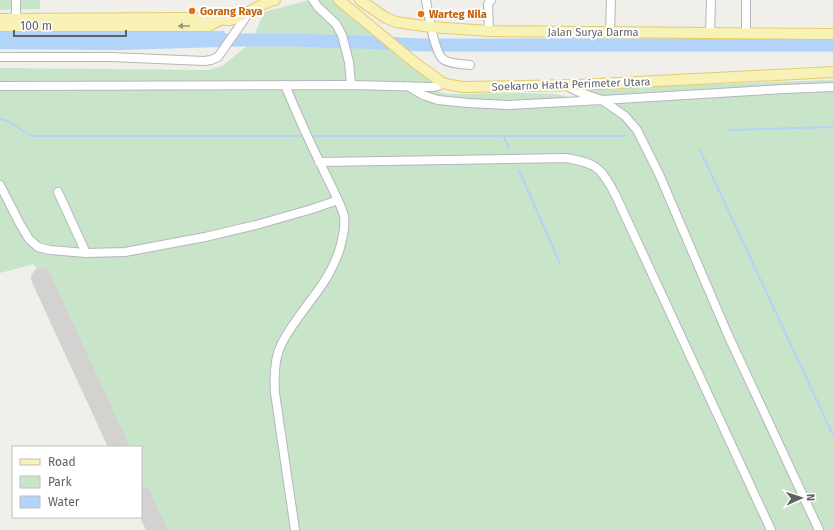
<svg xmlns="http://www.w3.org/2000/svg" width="833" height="530" font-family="'Fira Sans',sans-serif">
<rect width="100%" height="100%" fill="#f0efe9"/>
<!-- green -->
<g fill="#c8e5ca">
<polygon points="0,0 40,0 40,9 0,10"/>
<polygon points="309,0 334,0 432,82 432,90 447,94 523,93 555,94 578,99 583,89 833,80 833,530 157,530 141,496 141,447 119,447 34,264 0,273 0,68 209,70 222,66 251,43 264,12"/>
</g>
<!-- water -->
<polygon fill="#b1d4f8" points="0,31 224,31 227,39 220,47 121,50 0,49"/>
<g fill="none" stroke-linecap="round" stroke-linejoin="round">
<!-- stream -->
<g stroke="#b1d4f8" stroke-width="2">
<polyline points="0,119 8,121 31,136 304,136"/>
<polyline points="729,130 833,127"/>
<polyline points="309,136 625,136"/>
<polyline points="503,136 509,148"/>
<polyline points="700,150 833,435"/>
<polyline points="519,170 560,264"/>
</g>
<!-- river -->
<polyline stroke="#b1d4f8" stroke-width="13" points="217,40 294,40 349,42 365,42 420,45 833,45"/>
<!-- taxiway -->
<g stroke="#d3d2d0" stroke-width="20">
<polyline points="41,278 119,447"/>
<polyline points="141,496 157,530"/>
</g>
<!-- minor casing -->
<g stroke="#b5b7bb" stroke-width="10">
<g id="minor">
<polyline points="16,0 16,23"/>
<polyline points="313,0 318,7 336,24 342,35 349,62 351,85"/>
<path d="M 426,0 C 428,12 434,52 443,59 C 448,64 463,64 470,65"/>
<polyline points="746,0 746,33"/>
<polyline points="489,31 488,4 491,0"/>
<polyline points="610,32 611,0"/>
<polyline points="710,32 711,1"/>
<polyline points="0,57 111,57 204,61 211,60 218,57 250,11"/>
<path d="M 285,85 C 297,114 310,143 324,171 C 330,184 341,204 344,216 C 345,224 344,232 342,240 C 333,283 300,307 281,345 C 274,359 274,377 275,393 L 295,530"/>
<polyline points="0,86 351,85 432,87 438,86 443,83"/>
<polyline points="408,86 423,95 438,100 468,103 508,105 602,100 625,116 637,130 659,174 728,335 819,530"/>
<polyline points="567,86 581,93 602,100 784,89 833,87"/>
<path d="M 319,162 L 566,158 C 597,163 601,168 615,194 L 771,530"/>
<polyline points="0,185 20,224 29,239 38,247 50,250 86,253 125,252 205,237 256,225 312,209 338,200"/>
<polyline points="58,192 86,253"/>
</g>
</g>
<!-- major casing -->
<g stroke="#e5cc6d" stroke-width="12">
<g id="major">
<polyline points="339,0 414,62 436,78 443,83 451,85 463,87 579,85 833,72"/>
<polyline points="360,0 386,18 396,22 431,27 489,31 833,34"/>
<polyline points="0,19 186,18 230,20 234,19 270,1 275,0"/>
<polyline points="0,26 209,26 221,19"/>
</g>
</g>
<!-- minor -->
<use href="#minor" stroke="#fff" stroke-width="8"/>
<!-- major -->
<use href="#major" stroke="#f8f2b6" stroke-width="10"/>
</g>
<!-- one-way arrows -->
<defs><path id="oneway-solid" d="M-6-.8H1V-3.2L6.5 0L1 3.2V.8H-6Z"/></defs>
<use fill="#959483" href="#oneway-solid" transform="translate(184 26) rotate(180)"/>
<!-- markers -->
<g fill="#e8710a" stroke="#fff" stroke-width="1.5">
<circle cx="192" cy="11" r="4"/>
<circle cx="421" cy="14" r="4"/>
</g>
<g text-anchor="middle" stroke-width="4" stroke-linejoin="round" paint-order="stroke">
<!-- food labels -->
<g font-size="11" font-weight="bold" fill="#c56008" stroke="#fff" text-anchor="start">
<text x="200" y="15">Gorang Raya</text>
<text x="429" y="18">Warteg Nila</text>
</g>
<!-- street labels -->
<g font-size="11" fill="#606267" stroke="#fff">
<text x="593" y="36">Jalan Surya Darma</text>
<text transform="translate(571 84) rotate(-2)" y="4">Soekarno Hatta Perimeter Utara</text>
</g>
</g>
<!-- legend -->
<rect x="12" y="446" width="130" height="72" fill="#ffffff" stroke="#bfc0c2"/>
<rect x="20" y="459" width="20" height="6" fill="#f8f2b6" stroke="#bfc0c2"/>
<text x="48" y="466" font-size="12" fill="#606267">Road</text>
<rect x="20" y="476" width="20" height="12" fill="#c8e5ca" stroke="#bfc0c2"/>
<text x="48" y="486" font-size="12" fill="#606267">Park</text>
<rect x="20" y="496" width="20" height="12" fill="#b1d4f8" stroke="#bfc0c2"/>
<text x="48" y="506" font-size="12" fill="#606267">Water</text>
<!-- north arrow -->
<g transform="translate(801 498) rotate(87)" stroke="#ffffff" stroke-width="3" paint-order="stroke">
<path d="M0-3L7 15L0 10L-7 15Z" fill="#606267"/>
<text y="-6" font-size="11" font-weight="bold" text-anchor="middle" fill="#606267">N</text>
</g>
<!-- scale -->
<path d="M14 30v6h112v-6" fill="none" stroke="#606267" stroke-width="2"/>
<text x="20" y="30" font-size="12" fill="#606267" stroke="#ffffff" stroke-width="3" paint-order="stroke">100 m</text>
</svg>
